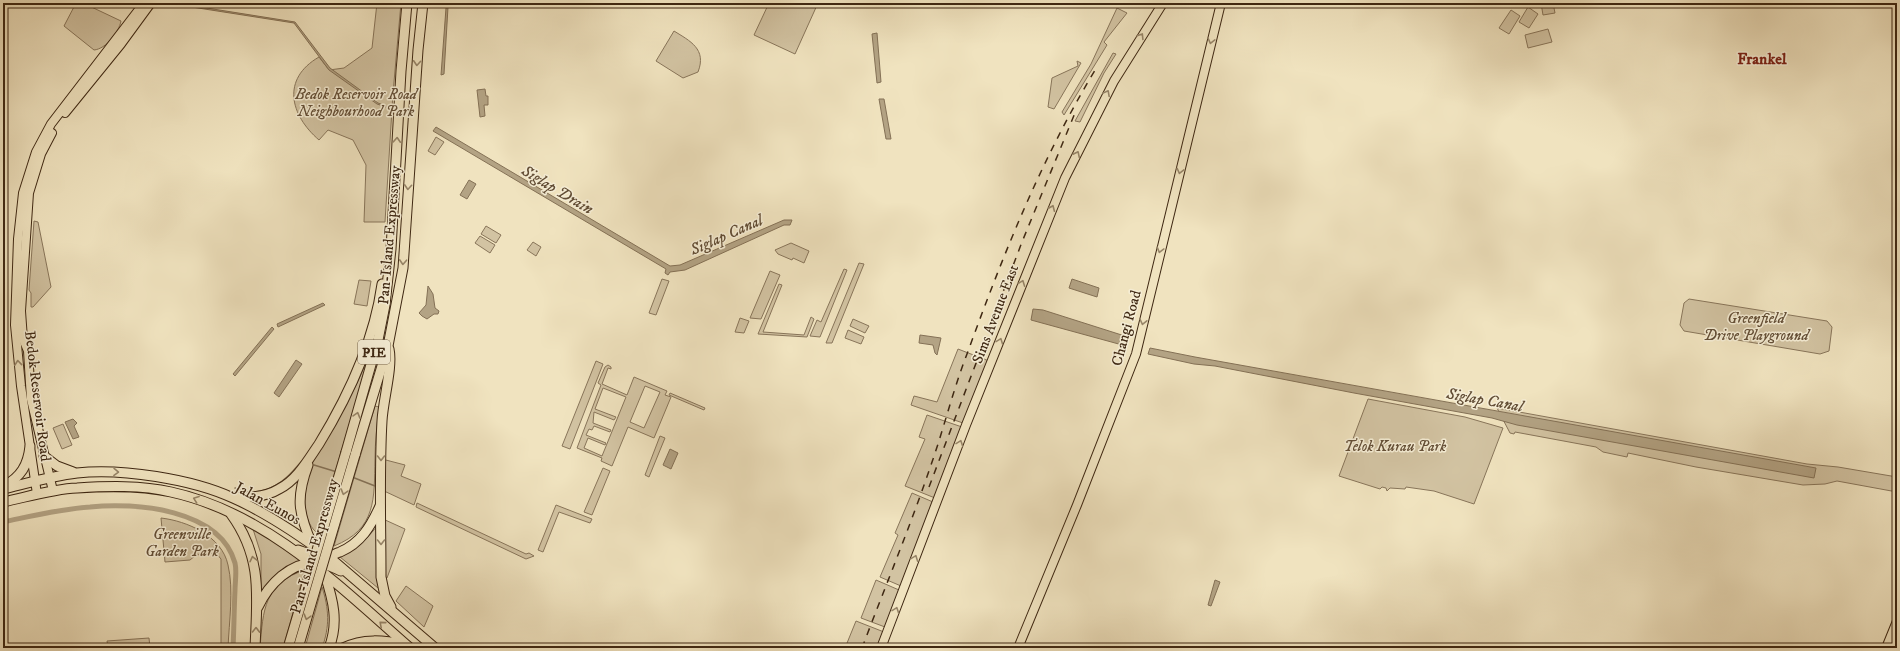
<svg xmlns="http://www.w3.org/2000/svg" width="1900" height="651" font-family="'IM FELL DW Pica',serif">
<rect width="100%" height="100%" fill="#f0e3bf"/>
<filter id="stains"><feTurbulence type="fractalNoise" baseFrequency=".005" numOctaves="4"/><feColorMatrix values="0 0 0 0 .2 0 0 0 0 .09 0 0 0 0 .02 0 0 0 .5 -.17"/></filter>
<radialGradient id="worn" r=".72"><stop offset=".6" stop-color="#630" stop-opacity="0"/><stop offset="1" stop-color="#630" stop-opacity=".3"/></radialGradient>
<!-- green -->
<g fill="#d2c3a2" stroke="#88755a" fill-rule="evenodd">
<path d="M 76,3 L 83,3 L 121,21 C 119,32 106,49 94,50 L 64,26 Z"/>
<path d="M 377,3 L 401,3 L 393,93 L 385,222 L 364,222 L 366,165 L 353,140 L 328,130 L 319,140 C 290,115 281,79 319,57 L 329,70 L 344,68 L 372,48 Z"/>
<polygon points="769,3 818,3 795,54 754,35"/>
<polygon points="1541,3 1553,3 1555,13 1543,15"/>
<polygon points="1528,7 1538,14 1529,28 1519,22"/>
<polygon points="1117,8 1127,13 1104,42 1107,45 1064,115 1062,112 1091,64"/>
<polygon points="1511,10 1520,16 1509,34 1499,28"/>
<polygon points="1548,29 1552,42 1528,48 1525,35"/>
<path d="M 674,31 C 690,41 707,49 698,72 L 683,78 L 656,61 Z"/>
<polygon points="1113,53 1116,54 1104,73 1080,122 1075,121"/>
<polygon points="1077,61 1081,63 1054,109 1048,107 1052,78 1078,66"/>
<polygon points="436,137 444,142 435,155 428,151"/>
<polygon points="34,221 38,222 51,287 33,307 31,307 31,293 29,290"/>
<polygon points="486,226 501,235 496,243 481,234"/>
<polygon points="480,236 495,245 490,253 475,243"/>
<polygon points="533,242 541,247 536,256 527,250"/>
<polygon points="791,243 809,251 804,263 793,258 792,260 778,254 775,250"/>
<polygon points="859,263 864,264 832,343 826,343"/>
<polygon points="844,269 847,270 820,337 810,336 817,320 821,322"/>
<polygon points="770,271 780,275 761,319 750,318"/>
<polygon points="662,279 669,281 656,315 649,313"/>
<polygon points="359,280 371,281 367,306 354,304"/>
<polygon points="779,284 782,285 763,332 804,335 811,317 814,319 807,337 758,334"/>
<polygon points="1689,299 1827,321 1832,327 1829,351 1820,354 1684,331 1680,325 1684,303"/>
<polygon points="740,318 749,321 744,333 735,332"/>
<polygon points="853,319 869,326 865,333 850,326"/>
<polygon points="848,330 864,337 861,344 845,338"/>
<polygon points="958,349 989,361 963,423 911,405 914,396 937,402"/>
<polygon points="596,361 603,364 570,449 562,446"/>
<path d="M 608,365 L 611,367 L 611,369 L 608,368 L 602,384 L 627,395 L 634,377 L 667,391 L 665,395 L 671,397 L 654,438 L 628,427 L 612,466 L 601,461 L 602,458 L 577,448 L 601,385 L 598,383 L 605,367 ZM 645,386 L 660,392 L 644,428 L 630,422 ZM 603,388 L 626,397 L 602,456 L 584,448 L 588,438 L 605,445 L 606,443 L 586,435 L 589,429 L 592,430 L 594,426 L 610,432 L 611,430 L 593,423 L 594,412 L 614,420 L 616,417 L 595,409 Z"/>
<path d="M 364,367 L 366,368 L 317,533 C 299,518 304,483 312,464 C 317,452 324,441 331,429 C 344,409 355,389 364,367 Z"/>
<polygon points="670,393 705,408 704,410 669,395"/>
<polygon points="1368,399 1465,417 1503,428 1474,504 1434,491 1406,487 1405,489 1390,488 1387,491 1386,488 1382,487 1380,489 1339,476"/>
<path d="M 375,406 L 379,407 C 377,425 375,442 375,459 C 374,498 377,529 334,546 Z"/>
<polygon points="1497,408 1807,464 1838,467 1897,477 1897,492 1837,481 1825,484 1803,485 1696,467 1628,453 1627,457 1603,452 1596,447 1515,432 1514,434 1510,433"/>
<polygon points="927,415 962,427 935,498 905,486 925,439 919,437"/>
<polygon points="63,424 72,445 62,449 53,428"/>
<polygon points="660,436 665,438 649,477 645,475"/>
<polygon points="382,459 405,465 401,476 421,484 414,505 382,490"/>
<polygon points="603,468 610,471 592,515 584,512"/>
<polygon points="912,493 933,502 901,586 880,577 898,535 895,533"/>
<polygon points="417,503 526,554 529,553 534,556 526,559 416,507"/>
<polygon points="556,505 592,519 590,523 559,512 543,552 538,550"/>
<path d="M 161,518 C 187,521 222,536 228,565 C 234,590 229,622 228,648 L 221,648 L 223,647 L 223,645 L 221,645 L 221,559 L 216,553 L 196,555 L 190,560 L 165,562 Z"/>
<polygon points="383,519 405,529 387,578 385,577"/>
<polygon points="379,524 380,588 378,588 340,557 367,538"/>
<polygon points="252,526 302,560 292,565 261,595 261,554"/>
<path d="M 305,570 L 283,648 L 260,648 C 263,610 264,583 305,570 Z"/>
<polygon points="876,580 899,590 885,627 861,618"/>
<polygon points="406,586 433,606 424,627 396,601"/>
<path d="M 322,587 C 329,609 330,626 322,648 L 305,648 Z"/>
<polygon points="856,621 884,632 877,648 845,648"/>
<polygon points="149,638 150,648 100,648 108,647 107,641"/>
</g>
<!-- water -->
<g fill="#b3a384" stroke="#847156">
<polygon points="175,3 295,22 330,68 378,103 386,106 386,107 377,104 329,70 294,23 179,5"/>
<polygon points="448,7 444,74 441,75 446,8"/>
<polygon points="877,33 881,82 877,83 872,34"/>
<polygon points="485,89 486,96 488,96 488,105 484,105 485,116 480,117 477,90"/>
<polygon points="879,99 884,99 891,139 886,139"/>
<polygon points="436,127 670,266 680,265 784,220 792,220 790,225 784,225 685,270 670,272 668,275 665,273 666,269 433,131"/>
<polygon points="469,180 476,184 467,199 460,195"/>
<polygon points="1072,279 1099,288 1097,297 1069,288"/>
<polygon points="428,286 433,294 435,308 439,311 438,314 434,314 427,319 422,316 419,313 426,305"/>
<polygon points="323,303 325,305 278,327 277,324"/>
<polygon points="1033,309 1043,310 1128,337 1126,346 1031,320"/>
<polygon points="272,327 274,329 235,376 233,374"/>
<polygon points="920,335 941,338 937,355 935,353 933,345 919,343"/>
<polygon points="1150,348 1195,357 1816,468 1814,478 1517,425 1492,418 1354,393 1215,366 1194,364 1148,354"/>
<polygon points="296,360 302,364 279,397 274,393"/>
<polygon points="73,419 77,423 74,426 79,437 73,439 65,422"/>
<polygon points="670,449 678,453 671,469 663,465"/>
<polygon points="1215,580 1220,582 1211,606 1208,605"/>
</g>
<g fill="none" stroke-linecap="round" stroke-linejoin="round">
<!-- stream -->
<g stroke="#847156" stroke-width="1.5">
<polyline points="314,465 337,472"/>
<polyline points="352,477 375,486"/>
<path d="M 235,488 C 252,497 273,490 287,477 C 293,472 297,466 302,461"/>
</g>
<!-- canal -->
<path stroke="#b3a384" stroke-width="5" d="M 3,522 C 32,516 60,509 90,507 C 135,502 220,509 235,563 C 237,571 235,582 235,590 C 234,610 234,629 233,648"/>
<!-- major casing -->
<g stroke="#3e2712" stroke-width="10">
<g id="major">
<polyline points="65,113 121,44 151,3"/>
<polyline points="52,133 41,154 29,193 21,311 23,339 28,351 31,399 53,491"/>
<polyline points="37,494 21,386 15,325 18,239 23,193 36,152 51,124 144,3"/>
<polyline points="881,648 966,425 1065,178 1114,81 1163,3"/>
<polyline points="1018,648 1077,505 1136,354 1221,3"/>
<polyline points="1886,648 1897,621"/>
</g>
</g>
<!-- highway casing -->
<g stroke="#3e2712" stroke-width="11">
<g id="highway">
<path d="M 389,349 C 393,367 383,400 382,421 C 379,473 381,525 381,577 L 385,596 L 391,607"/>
<polyline points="346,452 378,340 385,305 391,249 401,71 407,3"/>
<polyline points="355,455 388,346 403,268 418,50 423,3"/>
<polyline points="44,456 57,466 73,472"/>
<path d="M 308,465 C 296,497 298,513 312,544"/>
<path d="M 4,486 C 21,477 28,465 30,446"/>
<path d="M 3,489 C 28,483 52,476 77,473 C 121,468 192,479 233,498 C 267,513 298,534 329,557 L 435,648"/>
<path d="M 235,497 C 251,498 266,497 279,489 C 297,480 308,460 319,444 C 349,395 374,342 382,284"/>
<path d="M 3,502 C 27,497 52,489 77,488 C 108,486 141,485 171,492 C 267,513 339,586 410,648"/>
<path d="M 231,514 C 263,558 257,597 255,648"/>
<path d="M 298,550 C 307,553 318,558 328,557 C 332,556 336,553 340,552 C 361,543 371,526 380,506"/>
<path d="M 325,575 C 333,600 339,622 329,648"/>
<path d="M 258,607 C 268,585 291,561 317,563 C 325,563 334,568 341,571"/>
<path d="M 343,648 C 363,638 384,640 405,645"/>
</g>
</g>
<!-- major -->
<use href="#major" stroke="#f0e3bf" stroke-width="8"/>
<!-- highway -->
<use href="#highway" stroke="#f0e3bf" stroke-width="9"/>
<!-- rail -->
<g stroke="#3e2712" stroke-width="1.5" stroke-dasharray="7 7" stroke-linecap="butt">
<polyline points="929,487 1022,242 1075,113"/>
<path d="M 862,648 C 885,587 910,527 931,465 C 944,428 953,390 967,354 C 1003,255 1042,157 1097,67"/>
</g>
<!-- highway-bridge casing -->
<g stroke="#3e2712" stroke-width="11" stroke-linecap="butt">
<g id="highway-bridge">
<polyline points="288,648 346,452"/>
<polyline points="298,648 355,455"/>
</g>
</g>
<!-- highway-bridge -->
<use href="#highway-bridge" stroke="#f0e3bf" stroke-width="9"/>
</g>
<!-- one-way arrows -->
<defs><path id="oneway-chevron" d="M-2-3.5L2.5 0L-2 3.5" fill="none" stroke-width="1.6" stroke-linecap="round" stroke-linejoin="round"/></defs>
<g stroke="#978568">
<use href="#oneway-chevron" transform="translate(1141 36) rotate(-58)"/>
<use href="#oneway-chevron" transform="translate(1211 41) rotate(104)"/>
<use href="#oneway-chevron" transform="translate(417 63) rotate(94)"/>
<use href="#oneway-chevron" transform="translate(1107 93) rotate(-62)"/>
<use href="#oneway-chevron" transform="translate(397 140) rotate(-87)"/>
<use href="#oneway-chevron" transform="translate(1077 154) rotate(-64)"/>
<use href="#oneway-chevron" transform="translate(1180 171) rotate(104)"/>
<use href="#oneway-chevron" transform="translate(408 187) rotate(94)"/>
<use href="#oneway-chevron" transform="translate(1052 208) rotate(-67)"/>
<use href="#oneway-chevron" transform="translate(1160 250) rotate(105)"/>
<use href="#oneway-chevron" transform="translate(403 262) rotate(93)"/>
<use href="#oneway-chevron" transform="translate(1022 283) rotate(-69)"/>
<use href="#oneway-chevron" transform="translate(1143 322) rotate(103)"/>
<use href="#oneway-chevron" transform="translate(1000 341) rotate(-69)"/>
<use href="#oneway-chevron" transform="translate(18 363) rotate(-96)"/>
<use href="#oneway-chevron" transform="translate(357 415) rotate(-74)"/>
<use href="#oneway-chevron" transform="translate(960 443) rotate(-70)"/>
<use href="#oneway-chevron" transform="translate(381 458) rotate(90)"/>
<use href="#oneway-chevron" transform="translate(116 472) rotate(1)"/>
<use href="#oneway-chevron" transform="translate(344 492) rotate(106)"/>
<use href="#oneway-chevron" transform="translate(196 499) rotate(-160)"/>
<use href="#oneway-chevron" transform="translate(381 542) rotate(90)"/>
<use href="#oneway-chevron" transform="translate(915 558) rotate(-69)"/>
<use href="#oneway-chevron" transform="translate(253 559) rotate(-103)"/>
<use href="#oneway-chevron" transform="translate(896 610) rotate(-70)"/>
<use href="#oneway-chevron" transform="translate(307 617) rotate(106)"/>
<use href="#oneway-chevron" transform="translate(382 624) rotate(-139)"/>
<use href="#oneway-chevron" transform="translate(256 630) rotate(-89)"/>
</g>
<g text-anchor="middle" stroke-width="3" stroke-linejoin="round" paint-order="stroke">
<!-- shield labels -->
<rect fill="#f5edd5" stroke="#75624c" stroke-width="1" x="358" y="340" width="32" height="24" rx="3"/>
<g font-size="14" font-weight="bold" fill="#3e2712">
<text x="374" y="357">PIE</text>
</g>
<!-- park labels -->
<g font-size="15" font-style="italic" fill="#634e36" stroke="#f5edd5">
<text x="356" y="99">Bedok Reservoir Road<tspan x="356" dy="17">Neighbourhood Park</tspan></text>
<text x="1756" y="323">Greenfield<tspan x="1756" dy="17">Drive Playground</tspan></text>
<text x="1395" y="451">Telok Kurau Park</text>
<text x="182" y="539">Greenville<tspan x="182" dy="17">Garden Park</tspan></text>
</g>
<!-- street labels -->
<g font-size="15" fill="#3e2712" stroke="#f5edd5">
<text transform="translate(389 235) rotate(-85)" y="5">Pan-Island Expressway</text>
<text transform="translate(995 314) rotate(-69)" y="5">Sims Avenue East</text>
<text transform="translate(1126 328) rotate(-75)" y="5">Changi Road</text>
<text transform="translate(38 396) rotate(83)" y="5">Bedok Reservoir Road</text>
<text transform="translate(268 503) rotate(29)" y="5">Jalan Eunos</text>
<text transform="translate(314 546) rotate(-74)" y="5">Pan-Island Expressway</text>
</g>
<!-- neighbourhood labels -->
<g font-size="16" font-weight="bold" fill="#7a1f14" stroke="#f5edd5">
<text x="1762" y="64">Frankel</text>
</g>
<!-- water labels -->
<g font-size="16" font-style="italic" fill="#614c34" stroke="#f5edd5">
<text transform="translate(558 189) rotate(31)" y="6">Siglap Drain</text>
<text transform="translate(726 234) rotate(-24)" y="6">Siglap Canal</text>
<text transform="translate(1485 399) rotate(10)" y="6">Siglap Canal</text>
</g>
</g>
<!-- margin -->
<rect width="1900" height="651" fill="none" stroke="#f0e3bf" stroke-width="16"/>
<rect x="4" y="4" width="1892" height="643" fill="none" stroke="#3e2712" stroke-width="2"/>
<rect x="8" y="8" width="1884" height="635" fill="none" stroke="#3e2712"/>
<rect width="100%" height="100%" filter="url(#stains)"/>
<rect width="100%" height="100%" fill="url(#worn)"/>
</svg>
